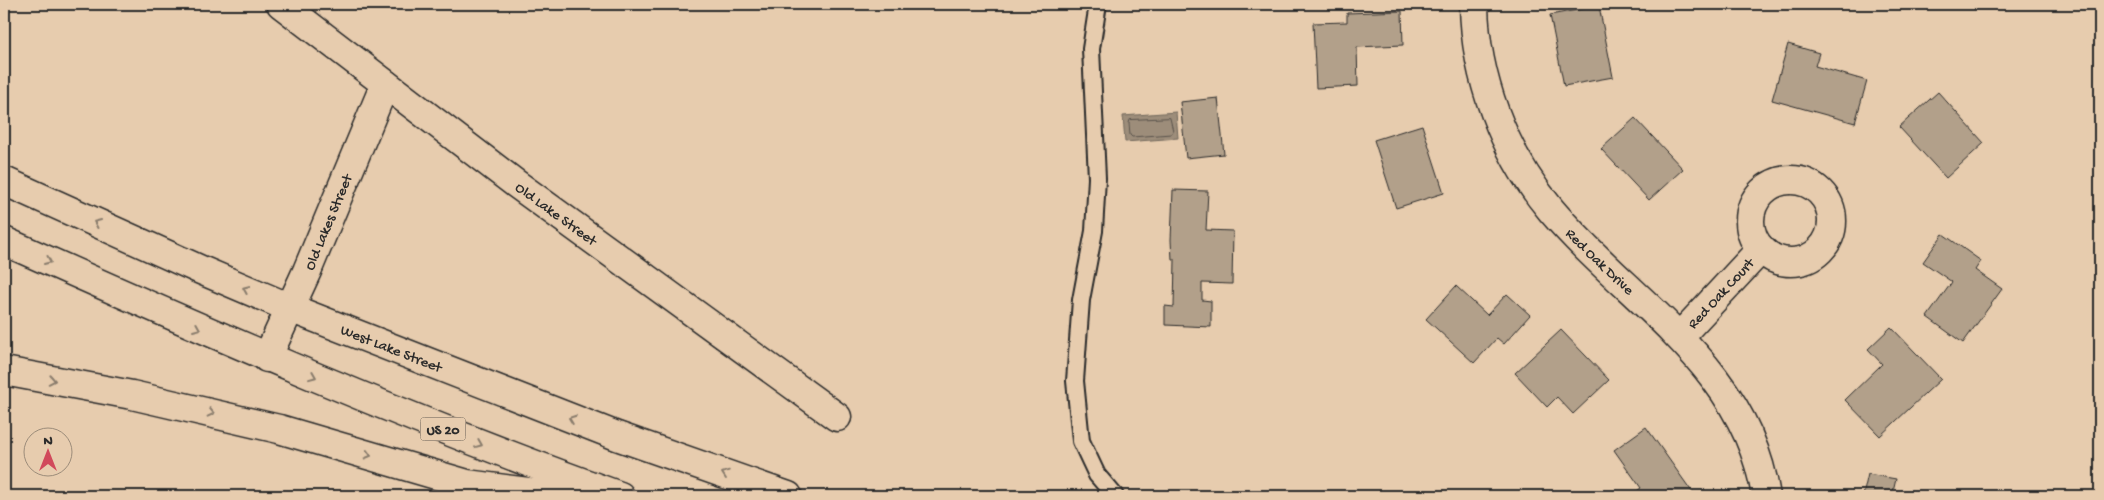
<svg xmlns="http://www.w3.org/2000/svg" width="2104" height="500" font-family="'Gochi Hand',sans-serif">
<rect width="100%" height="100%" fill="#e7ccae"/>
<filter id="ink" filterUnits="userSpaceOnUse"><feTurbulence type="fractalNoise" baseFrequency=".02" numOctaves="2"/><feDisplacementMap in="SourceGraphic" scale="10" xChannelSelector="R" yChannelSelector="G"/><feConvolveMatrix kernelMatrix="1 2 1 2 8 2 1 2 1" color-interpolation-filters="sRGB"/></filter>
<g filter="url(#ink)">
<!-- water -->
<polygon fill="#9d8d7a" stroke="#6f665a" points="1176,112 1178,138 1125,142 1123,116"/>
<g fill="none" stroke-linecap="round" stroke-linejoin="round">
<!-- shore -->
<polygon stroke="#59524b" stroke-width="1" points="1170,118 1173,131 1171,134 1132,137 1130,135 1129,123 1130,120"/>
</g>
<!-- building -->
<g fill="#b2a08a" stroke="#2b2b2b">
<polygon points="1599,6 1613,77 1564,86 1550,15"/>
<polygon points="1402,11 1403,45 1357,47 1358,86 1316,88 1313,23 1347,22 1347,13"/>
<polygon points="1788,44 1819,53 1815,66 1867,81 1855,123 1772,100"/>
<polygon points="1938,92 1984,143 1946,178 1899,127"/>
<polygon points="1218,98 1224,154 1186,158 1180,102"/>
<polygon points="1635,118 1683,169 1649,200 1601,149"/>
<polygon points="1422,125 1444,193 1396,208 1374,140"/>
<polygon points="1173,190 1208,191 1206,230 1233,231 1232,284 1202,283 1202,300 1211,301 1211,327 1165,325 1165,306 1174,307 1175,260 1172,260 1171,240"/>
<polygon points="1943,234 1981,261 1975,270 2002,289 1963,343 1927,317 1952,282 1923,262"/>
<polygon points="1456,286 1487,315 1507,294 1530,315 1504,344 1497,338 1474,363 1426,319"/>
<polygon points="1891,327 1941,379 1880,436 1845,400 1882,364 1868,349"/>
<polygon points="1561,330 1609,380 1573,414 1557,397 1547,407 1515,373"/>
<polygon points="1646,427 1695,496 1630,496 1641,488 1614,450"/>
<polygon points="1868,474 1896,479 1892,496 1863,496"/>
</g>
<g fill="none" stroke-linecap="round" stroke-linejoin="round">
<!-- service casing -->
<g stroke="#2b2b2b" stroke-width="20">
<polyline id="service" points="1098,4 1091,49 1097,178 1094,231 1081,300 1075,381 1081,441 1097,475 1115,496"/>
</g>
<!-- minor casing -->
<g stroke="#2b2b2b" stroke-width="31">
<g id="minor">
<path id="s1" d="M 281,4 L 515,183 L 837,417"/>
<path id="s2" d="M 1474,4 C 1475,77 1504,154 1551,210 C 1629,302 1746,365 1766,496"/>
<circle cx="1791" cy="221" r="41"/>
<path id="s3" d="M 1680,336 L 1761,249"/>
<path id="s4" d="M 267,358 L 307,271 L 385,84"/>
</g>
</g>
<!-- trunk casing -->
<g stroke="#2b2b2b" stroke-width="31">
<g id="trunk">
<path id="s5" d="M 4,181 L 201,270 L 290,308 L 617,436 L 788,496"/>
<path d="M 4,241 C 207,332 411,421 620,496"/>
<polyline points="4,371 132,395 279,429 467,484 560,496"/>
</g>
</g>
<!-- service -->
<use href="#service" stroke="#e7ccae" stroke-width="16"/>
<!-- minor -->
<use href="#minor" stroke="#e7ccae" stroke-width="28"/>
<!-- trunk -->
<use href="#trunk" stroke="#e7ccae" stroke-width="28"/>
</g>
<!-- one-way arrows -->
<defs><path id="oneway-chevron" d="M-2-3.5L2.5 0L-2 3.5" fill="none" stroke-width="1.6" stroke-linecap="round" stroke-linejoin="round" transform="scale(1.25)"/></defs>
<g stroke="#897c6c">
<use href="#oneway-chevron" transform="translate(97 223) rotate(-156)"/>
<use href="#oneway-chevron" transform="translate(48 261) rotate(24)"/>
<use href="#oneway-chevron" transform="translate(246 289) rotate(-157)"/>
<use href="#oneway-chevron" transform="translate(197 328) rotate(23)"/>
<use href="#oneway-chevron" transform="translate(313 376) rotate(22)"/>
<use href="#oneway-chevron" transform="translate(52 380) rotate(11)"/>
<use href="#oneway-chevron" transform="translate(211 413) rotate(13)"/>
<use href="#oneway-chevron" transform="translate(572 419) rotate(-159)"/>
<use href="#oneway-chevron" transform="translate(479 444) rotate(22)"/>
<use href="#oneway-chevron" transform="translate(368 455) rotate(16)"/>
<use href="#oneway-chevron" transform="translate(725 474) rotate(-161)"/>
</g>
</g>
<g text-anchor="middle" stroke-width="4" stroke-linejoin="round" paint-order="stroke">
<!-- shield labels -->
<rect fill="#e7ccae" stroke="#635b52" stroke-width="1" x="420.5" y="417.5" width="45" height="23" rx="4"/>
<g font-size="14" font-weight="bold" fill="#2b2b2b">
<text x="443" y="434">US 20</text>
</g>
<!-- street labels -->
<g font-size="15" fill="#2b2b2b" stroke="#e7ccae">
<text dy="5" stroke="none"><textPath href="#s1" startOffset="346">Old Lake Street</textPath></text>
<text dy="5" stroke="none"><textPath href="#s4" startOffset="149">Old Lakes Street</textPath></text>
<text dy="5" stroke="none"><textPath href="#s2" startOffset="295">Red Oak Drive</textPath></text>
<text dy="5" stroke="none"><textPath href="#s3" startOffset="59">Red Oak Court</textPath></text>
<text dy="5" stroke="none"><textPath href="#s5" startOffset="422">West Lake Street</textPath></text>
</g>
</g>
<!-- margin -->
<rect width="2104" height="500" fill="none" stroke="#e7ccae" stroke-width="20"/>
<rect x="10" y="10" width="2084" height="480" fill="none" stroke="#2b2b2b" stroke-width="2" filter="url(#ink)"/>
<!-- north arrow -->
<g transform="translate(48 452)"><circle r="24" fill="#e7ccae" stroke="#9c8c7a"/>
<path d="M0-4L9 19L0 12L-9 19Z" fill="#d1495b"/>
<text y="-8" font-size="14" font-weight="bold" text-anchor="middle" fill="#2b2b2b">N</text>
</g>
</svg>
